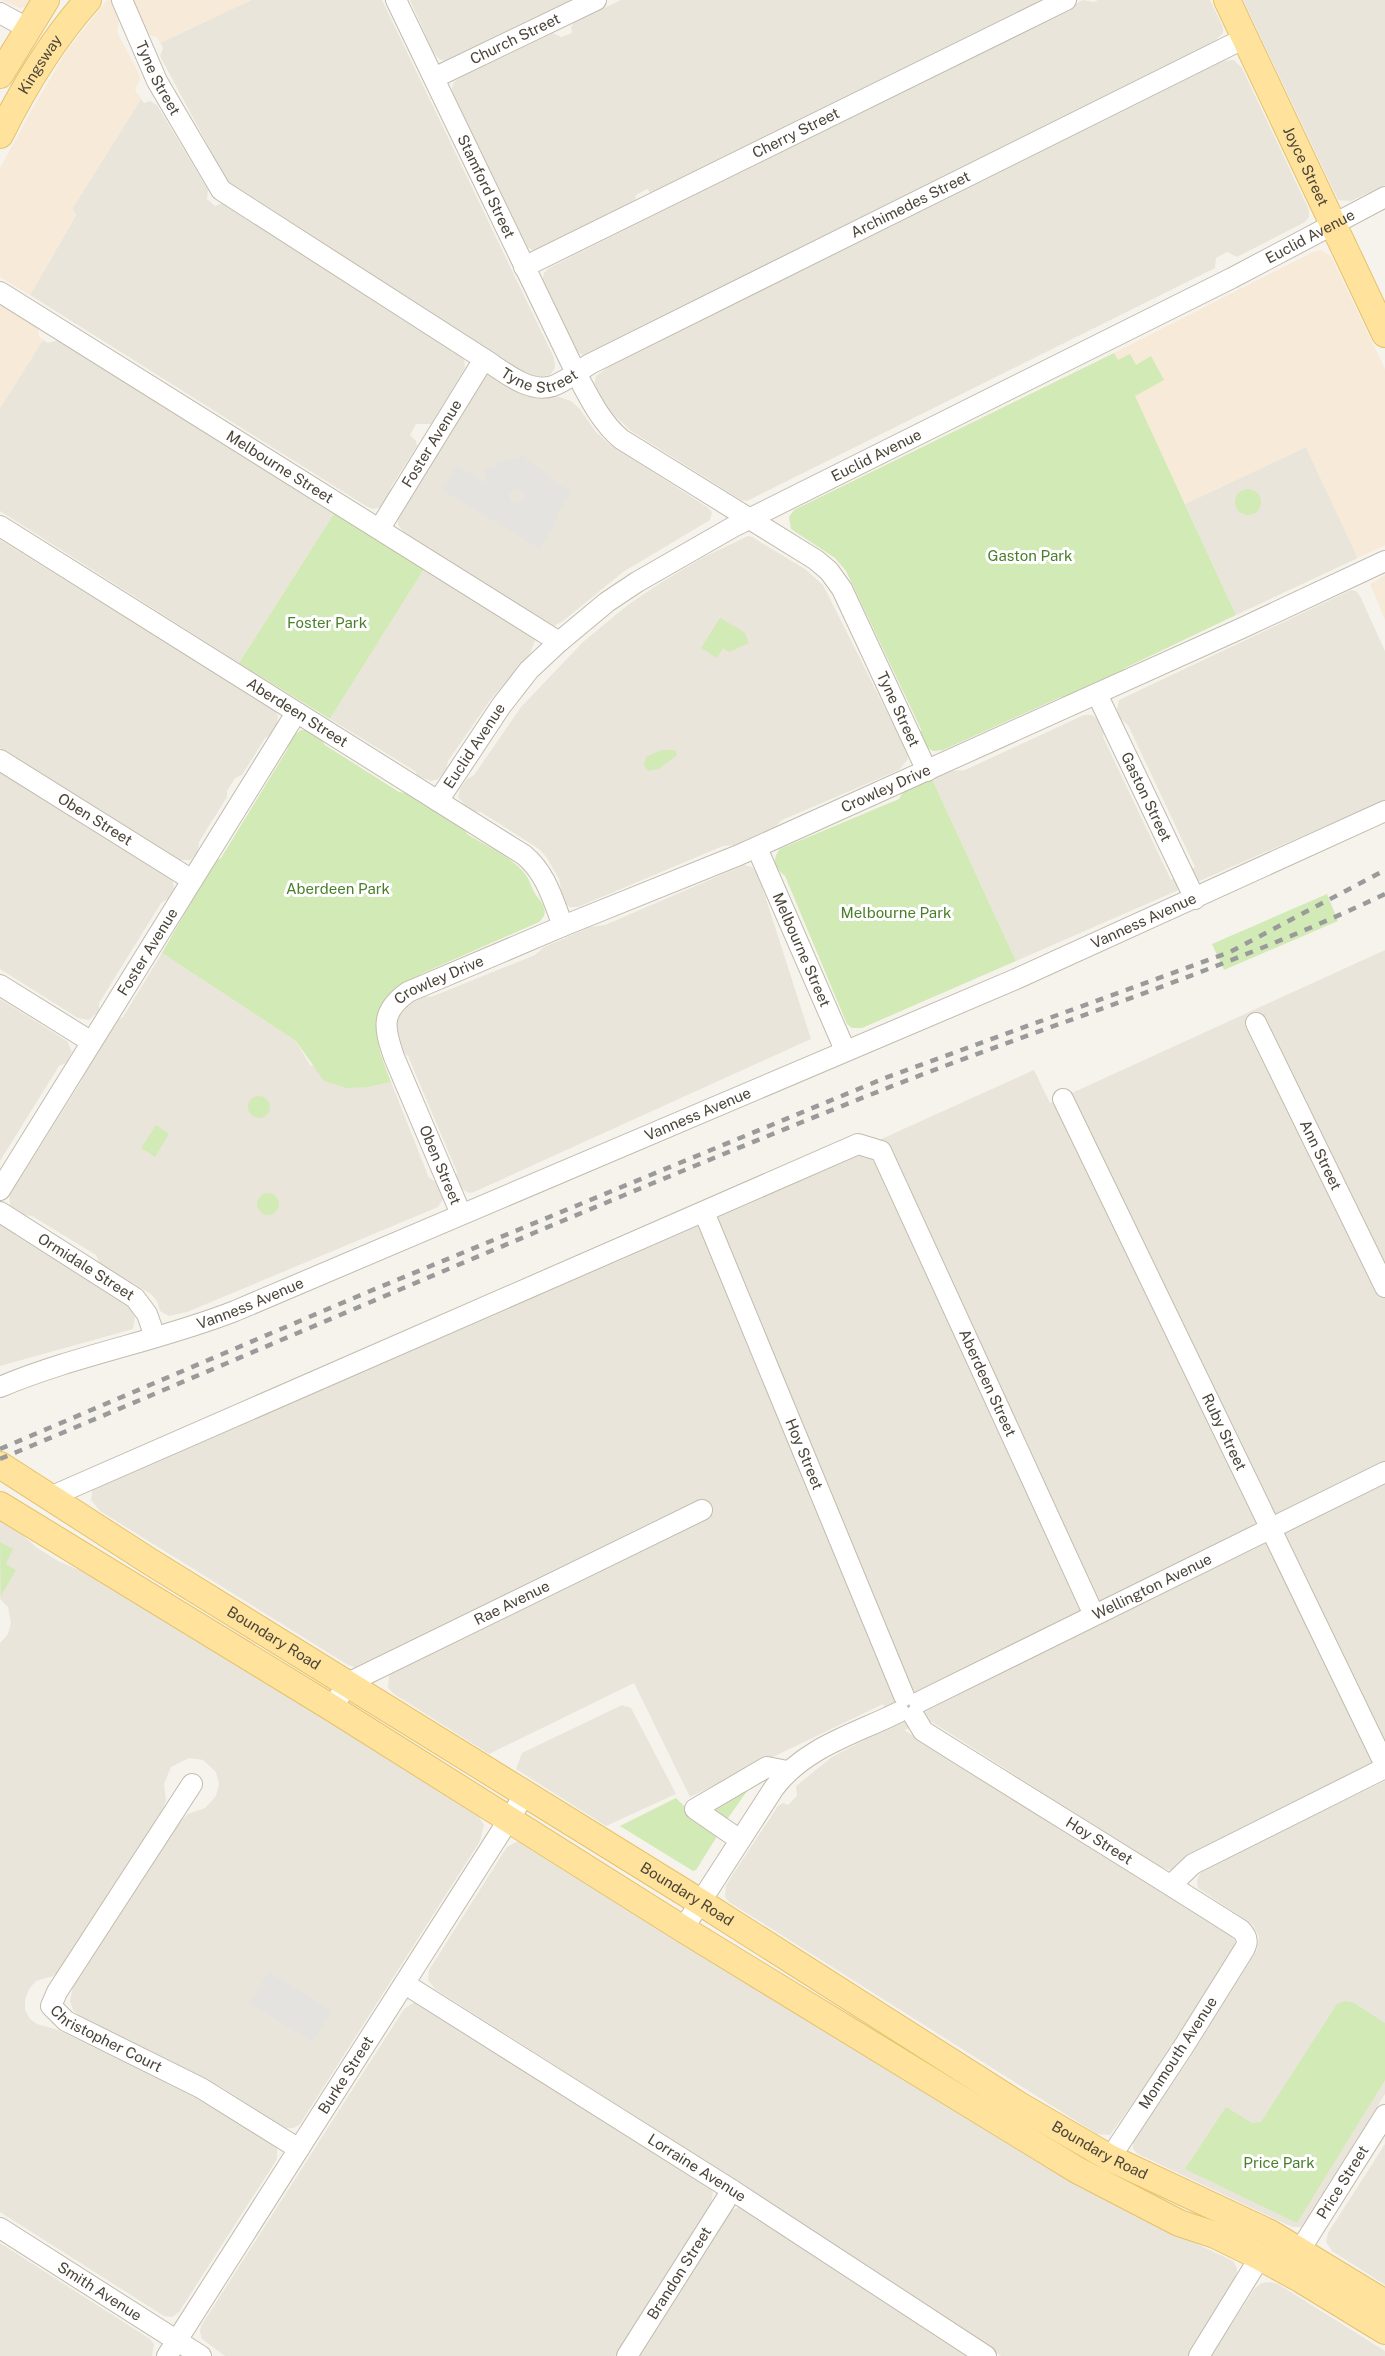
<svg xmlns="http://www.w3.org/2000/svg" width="1385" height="2356" font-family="'Public Sans',sans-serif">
<rect width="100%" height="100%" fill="#f6f3ec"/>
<!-- residential -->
<g fill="#eae5da">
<polygon points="251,0 382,0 554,358 555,368 550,375 538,377 523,372 234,191 229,185 160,56 163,48 160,43"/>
<polygon points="410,0 576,0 445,61 439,59 433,52"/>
<polygon points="621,0 1047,0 653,195 647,189 636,195 635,204 537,250 532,250 523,244 454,98 452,89 454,82 461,77 553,33 561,37 572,33 571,27 574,22"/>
<polygon points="1083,0 1094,2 1098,0 1210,0 1223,27 1223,33 1211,45 591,354 583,355 574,350 542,282 544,273 549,268"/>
<polygon points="1243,0 1385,0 1385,185 1351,201 1338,200"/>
<polygon points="1234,60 1242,68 1309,210 1309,217 1305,222 1237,257 1227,252 1216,258 1215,268 747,501 741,500 631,431 612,413 595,389 594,385 596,376 619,359 1219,61"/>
<polygon points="141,99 144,103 150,101 157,105 208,190 207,199 215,206 222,203 464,358 465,368 431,424 416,424 410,435 416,441 417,446 391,487 392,492 382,507 372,509 366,506 30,295 76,215 72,209"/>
<polygon points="43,340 48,343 58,340 335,512 239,663 0,511 0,408"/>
<polygon points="491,374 571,401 579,408 596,432 608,443 707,507 712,512 710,520 623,572 563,621 554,626 545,623 539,617 406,534 398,525 398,517 484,375"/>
<polygon points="1306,447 1358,558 1236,615 1185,504"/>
<polygon points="748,536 752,537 805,569 823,585 907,752 908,759 899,770 782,820 776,826 735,845 723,846 578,907 570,907 563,902 559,879 547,858 539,849 481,812 473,811 464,804 458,797 460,789 466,780 474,775 521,707 583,642 629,604 662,582 704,557"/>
<polygon points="0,540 276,711 278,717 277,725 270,735 265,738 242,775 235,778 227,791 227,797 199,842 198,851 191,860 178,860 0,748"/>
<polygon points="424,569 536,638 530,654 491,699 448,761 446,770 438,779 431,781 418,776 415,771 330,719"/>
<polygon points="1351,590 1356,591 1360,596 1385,651 1385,800 1016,961 932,779 952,771 965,770 1084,715 1092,715 1100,721 1104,732 1103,737 1171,880 1195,867 1128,725 1119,717 1117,709 1119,700"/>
<polygon points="0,771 167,875 173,882 174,889 168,899 161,903 99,1003 99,1011 89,1020 78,1018 0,969"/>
<polygon points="744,865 752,867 758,874 811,1039 474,1192 469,1193 462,1189 455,1178 457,1172 408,1056 401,1051 395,1031 399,1012 410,1002 423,996 431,997 535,955 544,947 556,942 590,927 605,925"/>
<polygon points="1385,950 1385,1759 1192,1853 1173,1870 1170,1870 1158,1866 932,1722 904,1730 1230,1935 1235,1941 1236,1949 1170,2051 1110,2135 1097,2134 729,1902 725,1897 726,1885 778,1806 783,1803 788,1805 797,1796 796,1786 832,1757 891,1726 883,1704 690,1797 634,1683 489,1754 394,1694 388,1688 389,1675 397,1669 702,1510 697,1500 355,1667 348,1665 100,1511 91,1500 93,1486 691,1225 1034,1070 1050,1103"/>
<polygon points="162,953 296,1041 310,1065 369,1087 391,1082 429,1178 438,1183 444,1198 438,1207 187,1312 169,1316 160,1311 157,1301 151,1294 100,1264 96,1255 32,1216 23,1215 10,1206 9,1192 21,1177 82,1080 83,1074 117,1020 123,1017"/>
<polygon points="0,999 67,1041 72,1052 66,1063 59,1066 0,1161"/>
<polygon points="0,1220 12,1228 15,1235 129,1306 135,1317 133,1329 0,1366"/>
<polygon points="0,1515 36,1547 58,1561 103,1580 478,1815 484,1825 480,1841 300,2124 294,2128 286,2128 223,2088 80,2017 73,2010 70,2001 73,1986 179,1822 188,1814 205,1808 216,1796 219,1784 216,1772 203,1760 189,1758 171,1767 164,1784 166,1800 163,1809 58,1972 53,1976 36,1981 29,1989 25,2000 25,2010 30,2019 37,2024 58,2030 196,2096 276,2146 277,2149 277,2159 179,2312 172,2317 164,2316 0,2212 0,1643 8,1634 11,1623 8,1607 0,1599"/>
<polygon points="622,1705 631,1708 676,1794 606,1826 516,1769 522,1753"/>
<polygon points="1385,1781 1385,2094 1307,2221 1301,2227 1292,2227 1138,2154 1133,2149 1133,2141 1186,2064 1257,1950 1259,1937 1253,1925 1198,1888 1197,1880 1201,1872 1207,1867"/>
<polygon points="518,1841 525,1843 1061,2175 1119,2207 1233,2261 1237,2268 1236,2280 1188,2356 1001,2356 905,2295 770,2202 435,1989 428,1980 429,1970 507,1847"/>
<polygon points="413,2003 417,2003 709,2186 713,2192 711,2205 615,2356 225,2356 202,2339 200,2332 201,2326 404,2009"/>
<polygon points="1385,2144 1385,2285 1332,2251 1326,2242 1328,2233"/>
<polygon points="740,2206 971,2356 638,2356 730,2212"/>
<polygon points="0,2243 150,2339 154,2344 152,2356 0,2356"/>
<polygon points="1270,2282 1278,2284 1385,2351 1385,2356 1211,2356 1255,2288 1262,2283"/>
</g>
<!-- commercial -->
<g fill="#f7ead8">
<polygon points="1,0 31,0 25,7 20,8"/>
<polygon points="107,0 113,0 120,16 117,32 139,74 140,79 135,90 141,99 72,209 76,214 30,295 0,277 0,168 35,104 68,49"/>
<polygon points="129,0 251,0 160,43 157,37 148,35"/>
<polygon points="1321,250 1331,256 1385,369 1385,545 1358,558 1306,447 1185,504 1114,353 1313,252"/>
<polygon points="0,304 38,328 39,336 43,340 0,408"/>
<polygon points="1385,575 1385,620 1370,584"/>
</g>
<!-- green -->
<g fill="#d2eab5">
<path d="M 1114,353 L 1118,360 L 1130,354 L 1136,365 L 1151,356 L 1164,380 L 1135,396 L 1236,615 L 1125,668 L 1118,675 L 1068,698 L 1061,697 L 943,750 L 933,751 C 924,747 920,738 921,729 L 846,571 L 835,558 L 791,529 L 789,517 L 794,510 Z"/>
<circle cx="1248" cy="502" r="13"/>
<polygon points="335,512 424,569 330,719 239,663"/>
<polygon points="720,618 744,632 749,643 729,652 723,648 717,658 701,648"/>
<path d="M 301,730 C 312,730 319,737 325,745 L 399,792 L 411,794 L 463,827 L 467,834 C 483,844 515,859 525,874 C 530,880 531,888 536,895 C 543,904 550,913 539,922 L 421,974 C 415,983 402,984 394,991 C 363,1014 380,1053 391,1082 L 369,1087 L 346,1088 L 324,1081 L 296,1041 L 162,953 L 214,862 L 221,858 L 287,750 L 292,737 Z"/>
<polygon points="661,750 675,750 677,755 659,769 648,771 644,765 646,757"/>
<path d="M 932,779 L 1016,961 L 862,1028 L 852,1028 L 847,1024 L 785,876 C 775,868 771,860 780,849 L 899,799 L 904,791 Z"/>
<polygon points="1327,894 1338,921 1224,970 1212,944"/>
<circle cx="259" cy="1107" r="11"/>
<polygon points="156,1125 169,1134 155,1157 141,1148"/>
<circle cx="268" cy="1204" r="11"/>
<polygon points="0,1542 13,1549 6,1564 16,1570 1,1596"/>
<polygon points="750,1787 728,1818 724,1820 712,1813 711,1805"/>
<polygon points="676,1798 700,1822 717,1833 716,1838 696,1870 693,1871 620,1826"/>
<polygon points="1346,2001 1354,2003 1385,2023 1385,2080 1297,2223 1185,2169 1226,2107 1252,2123 1261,2122 1337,2004"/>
</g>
<!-- parking -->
<g fill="#e5e3e0" fill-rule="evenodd">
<path d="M 526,455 L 527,460 L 552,476 L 551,479 L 571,492 L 558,512 L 555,524 L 540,549 L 442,490 L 457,465 L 487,484 L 484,470 L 496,467 L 495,463 ZM 518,489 L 522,492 L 523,498 L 520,502 L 515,503 L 511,501 L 509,494 L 514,489 Z"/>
<polygon points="269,1972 332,2011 312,2042 249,2003"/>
</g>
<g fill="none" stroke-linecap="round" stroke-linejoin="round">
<!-- minor casing -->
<g stroke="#c2bbae" stroke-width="22">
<g id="minor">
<path id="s1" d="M 122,0 L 157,81 L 221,190 L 484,359 C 503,371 529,394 553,386 C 566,381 579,371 590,364 L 1245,38"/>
<path id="s2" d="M 396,0 L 576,373 C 589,397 600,421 621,439 L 816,560 L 829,571 L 842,589 L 927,771"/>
<polyline points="0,13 27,28"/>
<path id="s3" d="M 434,78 L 596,0"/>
<path id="s4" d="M 524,267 L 1066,0"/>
<path id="s5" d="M 0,292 L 559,642"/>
<path id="s6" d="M 0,526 L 524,855 C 546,873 553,900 563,926"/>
<path id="s7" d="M 380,528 L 484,359"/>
<path id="s8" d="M 1097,694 L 1195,899"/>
<path id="s9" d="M 0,760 L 192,880"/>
<path id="s10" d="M 438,801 L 501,706 L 529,670 L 559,642 L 607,602 L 637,582 L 733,527 L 1232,278 L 1385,197"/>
<path id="s11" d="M 757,848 L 845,1050"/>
<polyline points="0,985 90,1041"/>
<path id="s12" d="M 1256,1023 L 1385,1287"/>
<path id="s13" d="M 1063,1099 L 1385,1765"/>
<path id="s14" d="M 0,1190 L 296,713"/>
<path id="s15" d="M 0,1212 L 135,1298 L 147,1314 L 155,1337"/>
<path id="s16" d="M 704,1212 L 904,1696"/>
<path id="s17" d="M 461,1214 L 394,1057 C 384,1028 380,1012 408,992 L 563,926 L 739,855 L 1242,628 L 1385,561"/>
<path id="s18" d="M 0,1387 C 76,1355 159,1341 235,1311 L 1016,979 L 1385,811"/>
<path id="s19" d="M 50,1497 L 858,1144 L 881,1151 L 1094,1615"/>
<path id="s20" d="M 919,1702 L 1385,1472"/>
<path id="s21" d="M 332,1708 L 348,1683 L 702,1510"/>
<path id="s22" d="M 914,1716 L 923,1731 C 1029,1798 1136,1863 1241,1930 C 1249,1938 1248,1944 1242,1953 L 1184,2046 L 1110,2158"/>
<path id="s23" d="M 192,1784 L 57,1992 L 51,2006 L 66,2021 L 201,2088 L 299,2149"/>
<polyline points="740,1840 695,1809 767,1767 787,1771"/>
<polyline points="1171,1885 1193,1864 1385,1768"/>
<path d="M 683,1929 L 774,1788 C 805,1747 855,1734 899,1712"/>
<path id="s24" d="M 405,1984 L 732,2190 L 986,2356"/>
<path id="s25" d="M 0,2228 L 201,2356"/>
<path id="s26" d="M 1300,2250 L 1385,2115"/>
<path id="s27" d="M 167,2356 L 525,1794"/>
<path id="s28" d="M 627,2356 L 732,2190"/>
<polyline points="1199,2356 1260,2257"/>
</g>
</g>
<!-- major casing -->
<g stroke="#e6c16a" stroke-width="28">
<g id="major">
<path id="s29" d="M 1227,0 L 1385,334"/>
<polyline points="0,75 46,0"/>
<path id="s30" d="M 0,135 C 24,87 52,40 88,0"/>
<path id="s31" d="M 0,1465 L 149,1561 L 700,1902 L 1019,2105 L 1110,2158 L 1270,2233 L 1385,2303"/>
<polyline points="0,1505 332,1708 683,1929 1077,2170 1179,2223 1215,2235 1260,2257 1300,2279 1385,2331"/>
</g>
</g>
<!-- minor -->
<use href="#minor" stroke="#fff" stroke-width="20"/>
<!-- major -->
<use href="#major" stroke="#ffe39c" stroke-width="26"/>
<!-- rail -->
<g stroke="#9a9a9a" stroke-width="4.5" stroke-dasharray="8 8" stroke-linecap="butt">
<polyline points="0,1449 363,1294 885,1078 1230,952 1385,870"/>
<path d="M 0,1459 C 289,1338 576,1212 867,1096 C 1040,1027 1217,974 1385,894"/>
</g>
</g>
<g text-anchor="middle" stroke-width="6" stroke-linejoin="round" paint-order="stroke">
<!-- street labels -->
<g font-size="15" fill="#4b4439" stroke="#fff">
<text dy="5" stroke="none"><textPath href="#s3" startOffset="90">Church Street</textPath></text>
<text dy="5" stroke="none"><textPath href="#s30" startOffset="81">Kingsway</textPath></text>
<text dy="5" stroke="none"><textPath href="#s1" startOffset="86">Tyne Street</textPath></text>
<text dy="5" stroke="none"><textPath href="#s4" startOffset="303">Cherry Street</textPath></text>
<text dy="5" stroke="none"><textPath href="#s29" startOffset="184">Joyce Street</textPath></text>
<text dy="5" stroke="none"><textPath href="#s2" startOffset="207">Stamford Street</textPath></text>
<text dy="5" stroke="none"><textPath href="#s1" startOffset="1005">Archimedes Street</textPath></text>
<text dy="5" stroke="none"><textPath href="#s10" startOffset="1056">Euclid Avenue</textPath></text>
<text dy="5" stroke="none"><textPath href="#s1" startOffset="590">Tyne Street</textPath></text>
<text dy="5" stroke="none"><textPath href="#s7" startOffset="99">Foster Avenue</textPath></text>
<text dy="5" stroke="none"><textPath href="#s10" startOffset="570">Euclid Avenue</textPath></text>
<text dy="5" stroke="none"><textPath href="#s5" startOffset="330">Melbourne Street</textPath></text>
<text dy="5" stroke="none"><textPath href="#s2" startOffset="896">Tyne Street</textPath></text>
<text dy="5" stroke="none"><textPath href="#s6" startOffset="351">Aberdeen Street</textPath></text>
<text dy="5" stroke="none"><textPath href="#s10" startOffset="66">Euclid Avenue</textPath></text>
<text dy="5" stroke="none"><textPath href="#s17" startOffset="764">Crowley Drive</textPath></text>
<text dy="5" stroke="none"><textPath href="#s8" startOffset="114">Gaston Street</textPath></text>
<text dy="5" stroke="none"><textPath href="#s9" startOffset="112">Oben Street</textPath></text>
<text dy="5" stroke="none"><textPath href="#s18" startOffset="1236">Vanness Avenue</textPath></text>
<text dy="5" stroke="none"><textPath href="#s11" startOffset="111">Melbourne Street</textPath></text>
<text dy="5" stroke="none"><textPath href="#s14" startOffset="280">Foster Avenue</textPath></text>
<text dy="5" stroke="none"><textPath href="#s17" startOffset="278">Crowley Drive</textPath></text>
<text dy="5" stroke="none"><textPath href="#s18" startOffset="750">Vanness Avenue</textPath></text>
<text dy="5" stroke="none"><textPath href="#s12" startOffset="147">Ann Street</textPath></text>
<text transform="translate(440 1165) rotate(67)" y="5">Oben Street</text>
<text dy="5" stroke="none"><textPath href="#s15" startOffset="102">Ormidale Street</textPath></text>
<text dy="5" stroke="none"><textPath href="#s18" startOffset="264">Vanness Avenue</textPath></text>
<text dy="5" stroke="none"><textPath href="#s19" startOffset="1161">Aberdeen Street</textPath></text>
<text dy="5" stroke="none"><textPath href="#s13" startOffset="370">Ruby Street</textPath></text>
<text dy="5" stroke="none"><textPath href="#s16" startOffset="262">Hoy Street</textPath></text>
<text dy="5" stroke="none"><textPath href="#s20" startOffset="260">Wellington Avenue</textPath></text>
<text dy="5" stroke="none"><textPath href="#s21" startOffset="212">Rae Avenue</textPath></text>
<text dy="5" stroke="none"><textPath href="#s31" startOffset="324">Boundary Road</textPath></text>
<text dy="5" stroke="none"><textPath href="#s22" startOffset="225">Hoy Street</textPath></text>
<text dy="5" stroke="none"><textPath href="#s31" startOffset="810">Boundary Road</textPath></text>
<text dy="5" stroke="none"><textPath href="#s23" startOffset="328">Christopher Court</textPath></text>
<text transform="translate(1178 2053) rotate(-57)" y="5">Monmouth Avenue</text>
<text dy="5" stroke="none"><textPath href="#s27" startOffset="333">Burke Street</textPath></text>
<text dy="5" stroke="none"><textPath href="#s31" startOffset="1296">Boundary Road</textPath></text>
<text dy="5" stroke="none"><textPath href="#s24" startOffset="345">Lorraine Avenue</textPath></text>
<text dy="5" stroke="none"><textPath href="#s26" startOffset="80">Price Street</textPath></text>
<text dy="5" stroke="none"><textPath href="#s28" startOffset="98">Brandon Street</textPath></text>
<text dy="5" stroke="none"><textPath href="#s25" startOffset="118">Smith Avenue</textPath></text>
</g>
<!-- park labels -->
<g font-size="15" fill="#4a7f2a" stroke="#fff">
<text x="1030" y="561">Gaston Park</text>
<text x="327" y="628">Foster Park</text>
<text x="338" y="894">Aberdeen Park</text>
<text x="896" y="918">Melbourne Park</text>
<text x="1279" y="2168">Price Park</text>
</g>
</g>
</svg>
